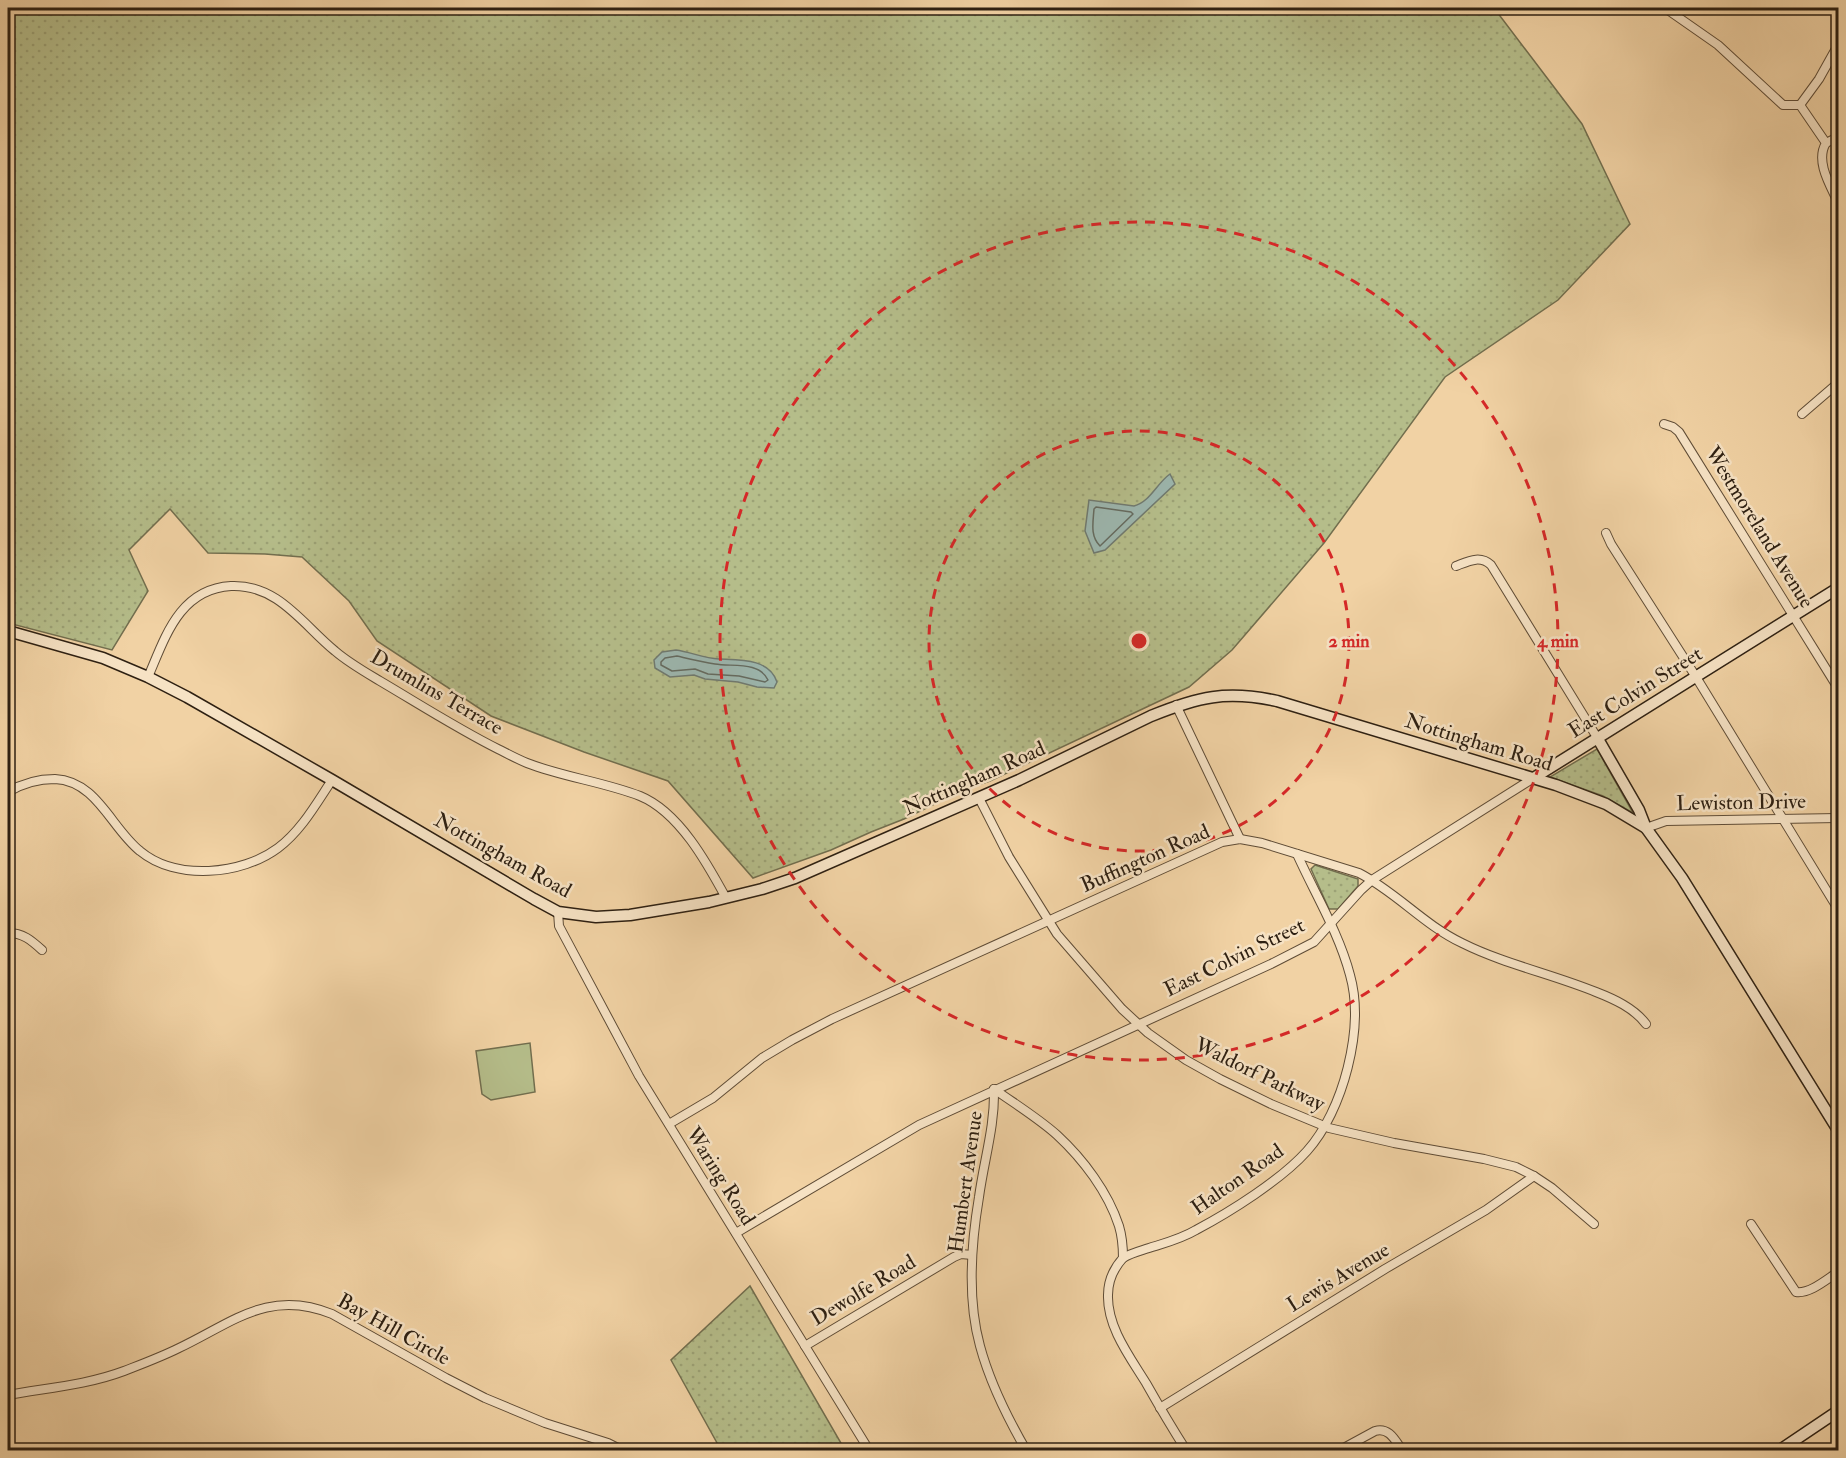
<svg xmlns="http://www.w3.org/2000/svg" width="1846" height="1458" font-family="'IM FELL Double Pica',serif">
<defs>
<pattern id="grass-dots" width="8" height="8" patternUnits="userSpaceOnUse" patternTransform="scale(1.5)"><rect width="8" height="8" fill="#b5bd8a"/><path d="M2 2h.1M6 6h.1" fill="none" stroke="#9ca276" stroke-width="1.8" stroke-linecap="round"/></pattern>
</defs>
<rect width="100%" height="100%" fill="#f1d2a4"/>
<filter id="stains"><feTurbulence type="fractalNoise" baseFrequency=".00333" numOctaves="4"/><feColorMatrix values="0 0 0 0 .2 0 0 0 0 .09 0 0 0 0 .02 0 0 0 .5 -.17"/></filter>
<radialGradient id="worn" r=".72"><stop offset=".6" stop-color="#630" stop-opacity="0"/><stop offset="1" stop-color="#630" stop-opacity=".3"/></radialGradient>
<!-- grass -->
<g fill="url(#grass-dots)" stroke="#726e4e" stroke-width="1.5">
<polygon points="8,8 1494,8 1582,124 1630,224 1558,300 1445,377 1324,543 1232,650 1189,687 990,781 965,789 904,819 871,832 831,850 753,878 668,781 584,752 491,716 377,641 349,601 302,557 265,554 208,553 170,509 129,550 148,591 112,650 8,623"/>
<polygon points="1597,749 1633,813 1603,796 1550,777"/>
<polygon points="1315,865 1358,879 1358,886 1338,909 1329,909 1311,869"/>
<polygon points="750,1286 845,1450 721,1450 671,1360"/>
</g>
<!-- pitch -->
<polygon fill="#b5bd8a" stroke="#726e4e" stroke-width="1.5" points="530,1043 535,1092 491,1100 482,1094 476,1051"/>
<!-- water -->
<g fill="#9cb6ae" stroke="#707a70" stroke-width="1.5">
<path d="M 1170,474 L 1175,484 L 1105,550 L 1094,553 L 1085,531 L 1089,500 L 1134,506 C 1150,502 1157,483 1170,474 Z"/>
<path d="M 676,650 C 690,652 704,658 719,659 C 739,660 769,658 777,682 L 774,688 L 757,687 L 738,682 L 705,679 L 694,675 L 670,677 L 655,668 L 654,660 L 662,652 Z"/>
</g>
<g fill="none" stroke-linecap="round" stroke-linejoin="round">
<!-- shore -->
<g stroke="#656b60" stroke-width="1.5">
<path d="M 1096,507 L 1131,512 L 1133,514 L 1100,546 C 1090,536 1093,523 1094,509 Z"/>
<path d="M 677,656 C 690,659 702,662 715,664 C 732,667 759,661 768,680 L 765,682 L 739,676 L 708,674 L 695,669 L 672,671 L 661,665 L 661,662 L 665,658 Z"/>
</g>
<!-- street casing -->
<g stroke="#5f4c36" stroke-width="10">
<g id="street">
<path d="M 1665,8 L 1718,45 L 1783,105 L 1800,105 L 1826,143 C 1815,161 1830,185 1838,202"/>
<polyline points="1800,105 1819,79 1838,45"/>
<polyline points="1826,143 1838,137"/>
<polyline points="1802,414 1838,383"/>
<polyline points="1664,424 1673,427 1679,432 1838,688"/>
<polyline points="1606,533 1611,544 1696,677 1838,909"/>
<path d="M 1456,566 C 1469,561 1480,555 1491,565 L 1598,739"/>
<path d="M 148,677 C 165,638 179,589 231,586 C 278,584 303,625 335,651 C 349,663 365,672 380,681 C 419,704 458,729 498,749 C 508,754 517,759 527,763 C 563,777 604,782 640,796 C 679,812 707,863 726,898"/>
<polyline points="1176,705 1240,839"/>
<path d="M 8,792 C 23,783 37,779 55,779 C 97,781 111,828 140,851 C 176,881 242,875 278,848 C 301,831 316,804 332,780"/>
<polyline points="979,798 1009,857 1057,934 1122,1009 1148,1033 1186,1060 1220,1079 1271,1104 1329,1128 1394,1143 1484,1159 1516,1167 1534,1176 1552,1188 1594,1224"/>
<polyline points="1646,828 1666,821 1838,818"/>
<polyline points="558,912 559,926 639,1076 869,1450"/>
<path d="M 8,933 C 23,933 31,940 42,950"/>
<polyline points="8,985 10,988"/>
<path d="M 994,1089 C 1015,1104 1038,1118 1057,1135 C 1083,1159 1108,1192 1119,1226 C 1122,1236 1123,1247 1123,1258 C 1114,1268 1108,1280 1108,1295 C 1107,1327 1130,1357 1146,1383 C 1159,1406 1172,1428 1186,1450"/>
<path d="M 994,1089 C 995,1126 984,1160 979,1197 C 971,1245 967,1299 980,1346 C 990,1383 1007,1417 1026,1450"/>
<path d="M 669,1124 L 713,1098 L 762,1058 L 792,1040 L 832,1019 L 1222,842 L 1240,839 L 1262,843 L 1359,873 C 1396,892 1424,925 1462,943 C 1504,964 1552,974 1596,992 C 1614,999 1634,1008 1646,1024"/>
<path d="M 1751,1224 L 1796,1292 C 1810,1294 1827,1279 1838,1272"/>
<polyline points="736,1233 919,1125 1271,964 1314,942 1361,890 1372,880 1532,779"/>
<path d="M 1123,1258 C 1131,1253 1140,1251 1149,1248 C 1165,1243 1181,1239 1196,1230 C 1230,1212 1281,1180 1307,1151 C 1343,1111 1365,1028 1350,975 C 1339,933 1315,894 1297,854"/>
<polyline points="805,1346 954,1257 961,1254 972,1255"/>
<path d="M 8,1395 C 46,1388 87,1385 124,1371 C 142,1364 161,1357 179,1348 C 232,1323 269,1288 332,1314 L 446,1378 L 485,1398 L 545,1423 L 608,1443 L 622,1450"/>
<polyline points="1160,1408 1385,1269 1486,1210 1534,1176"/>
<path d="M 1340,1450 L 1375,1431 C 1389,1427 1395,1440 1402,1450"/>
</g>
</g>
<!-- secondary casing -->
<g stroke="#2e2012" stroke-width="13">
<g id="secondary">
<path d="M 8,631 L 103,658 L 148,677 L 187,697 L 332,780 L 534,899 L 558,912 L 596,917 L 630,915 L 709,902 L 762,889 L 795,878 L 1019,780 L 1151,716 C 1198,697 1226,690 1277,701 L 1556,785 L 1606,804 L 1646,828 L 1682,878 L 1838,1130"/>
<polyline points="1598,739 1639,810 1646,828"/>
<polyline points="1532,779 1838,588"/>
<polyline points="1780,1450 1838,1411"/>
</g>
</g>
<!-- street -->
<use href="#street" stroke="#f6e2c4" stroke-width="8"/>
<!-- secondary -->
<use href="#secondary" stroke="#f6e2c4" stroke-width="10"/>
</g>
<!-- distance rings -->
<g fill="none" stroke="#d62828" stroke-width="3" stroke-dasharray="10 8">
<circle cx="1139" cy="641" r="210"/>
<circle cx="1139" cy="641" r="419"/>
</g>
<g text-anchor="middle" stroke-width="5" stroke-linejoin="round" paint-order="stroke">
<!-- street labels -->
<g font-size="21" fill="#2e2012" stroke="#f6e2c4">
<text transform="translate(1760 527) rotate(58)" y="7">Westmoreland Avenue</text>
<text transform="translate(437 692) rotate(30)" y="7">Drumlins Terrace</text>
<text transform="translate(1635 692) rotate(-32)" y="7">East Colvin Street</text>
<text transform="translate(1479 742) rotate(17)" y="7">Nottingham Road</text>
<text transform="translate(974 778) rotate(-24)" y="7">Nottingham Road</text>
<text transform="translate(1741 802) rotate(-1)" y="7">Lewiston Drive</text>
<text transform="translate(503 855) rotate(29)" y="7">Nottingham Road</text>
<text transform="translate(1145 858) rotate(-24)" y="7">Buffington Road</text>
<text transform="translate(1234 957) rotate(-26)" y="7">East Colvin Street</text>
<text transform="translate(1260 1074) rotate(26)" y="7">Waldorf Parkway</text>
<text transform="translate(721 1176) rotate(58)" y="7">Waring Road</text>
<text transform="translate(1237 1179) rotate(-35)" y="7">Halton Road</text>
<text transform="translate(965 1182) rotate(-82)" y="7">Humbert Avenue</text>
<text transform="translate(1338 1277) rotate(-31)" y="7">Lewis Avenue</text>
<text transform="translate(863 1290) rotate(-31)" y="7">Dewolfe Road</text>
<text transform="translate(394 1329) rotate(29)" y="7">Bay Hill Circle</text>
</g>
</g>
<circle cx="1139" cy="641" r="9" fill="#d62828" stroke="#f6e2c4" stroke-width="3"/>
<g font-size="18" text-anchor="middle" font-weight="bold" fill="#d62828" stroke="#f6e2c4" stroke-width="5" stroke-linejoin="round" paint-order="stroke">
<text x="1349" y="647">2 min</text>
<text x="1558" y="647">4 min</text>
</g>
<!-- margin -->
<rect width="1846" height="1458" fill="none" stroke="#f1d2a4" stroke-width="30"/>
<rect x="9" y="9" width="1828" height="1440" fill="none" stroke="#2e2012" stroke-width="3"/>
<rect x="15" y="15" width="1816" height="1428" fill="none" stroke="#2e2012" stroke-width="1.5"/>
<rect width="100%" height="100%" filter="url(#stains)"/>
<rect width="100%" height="100%" fill="url(#worn)"/>
</svg>
